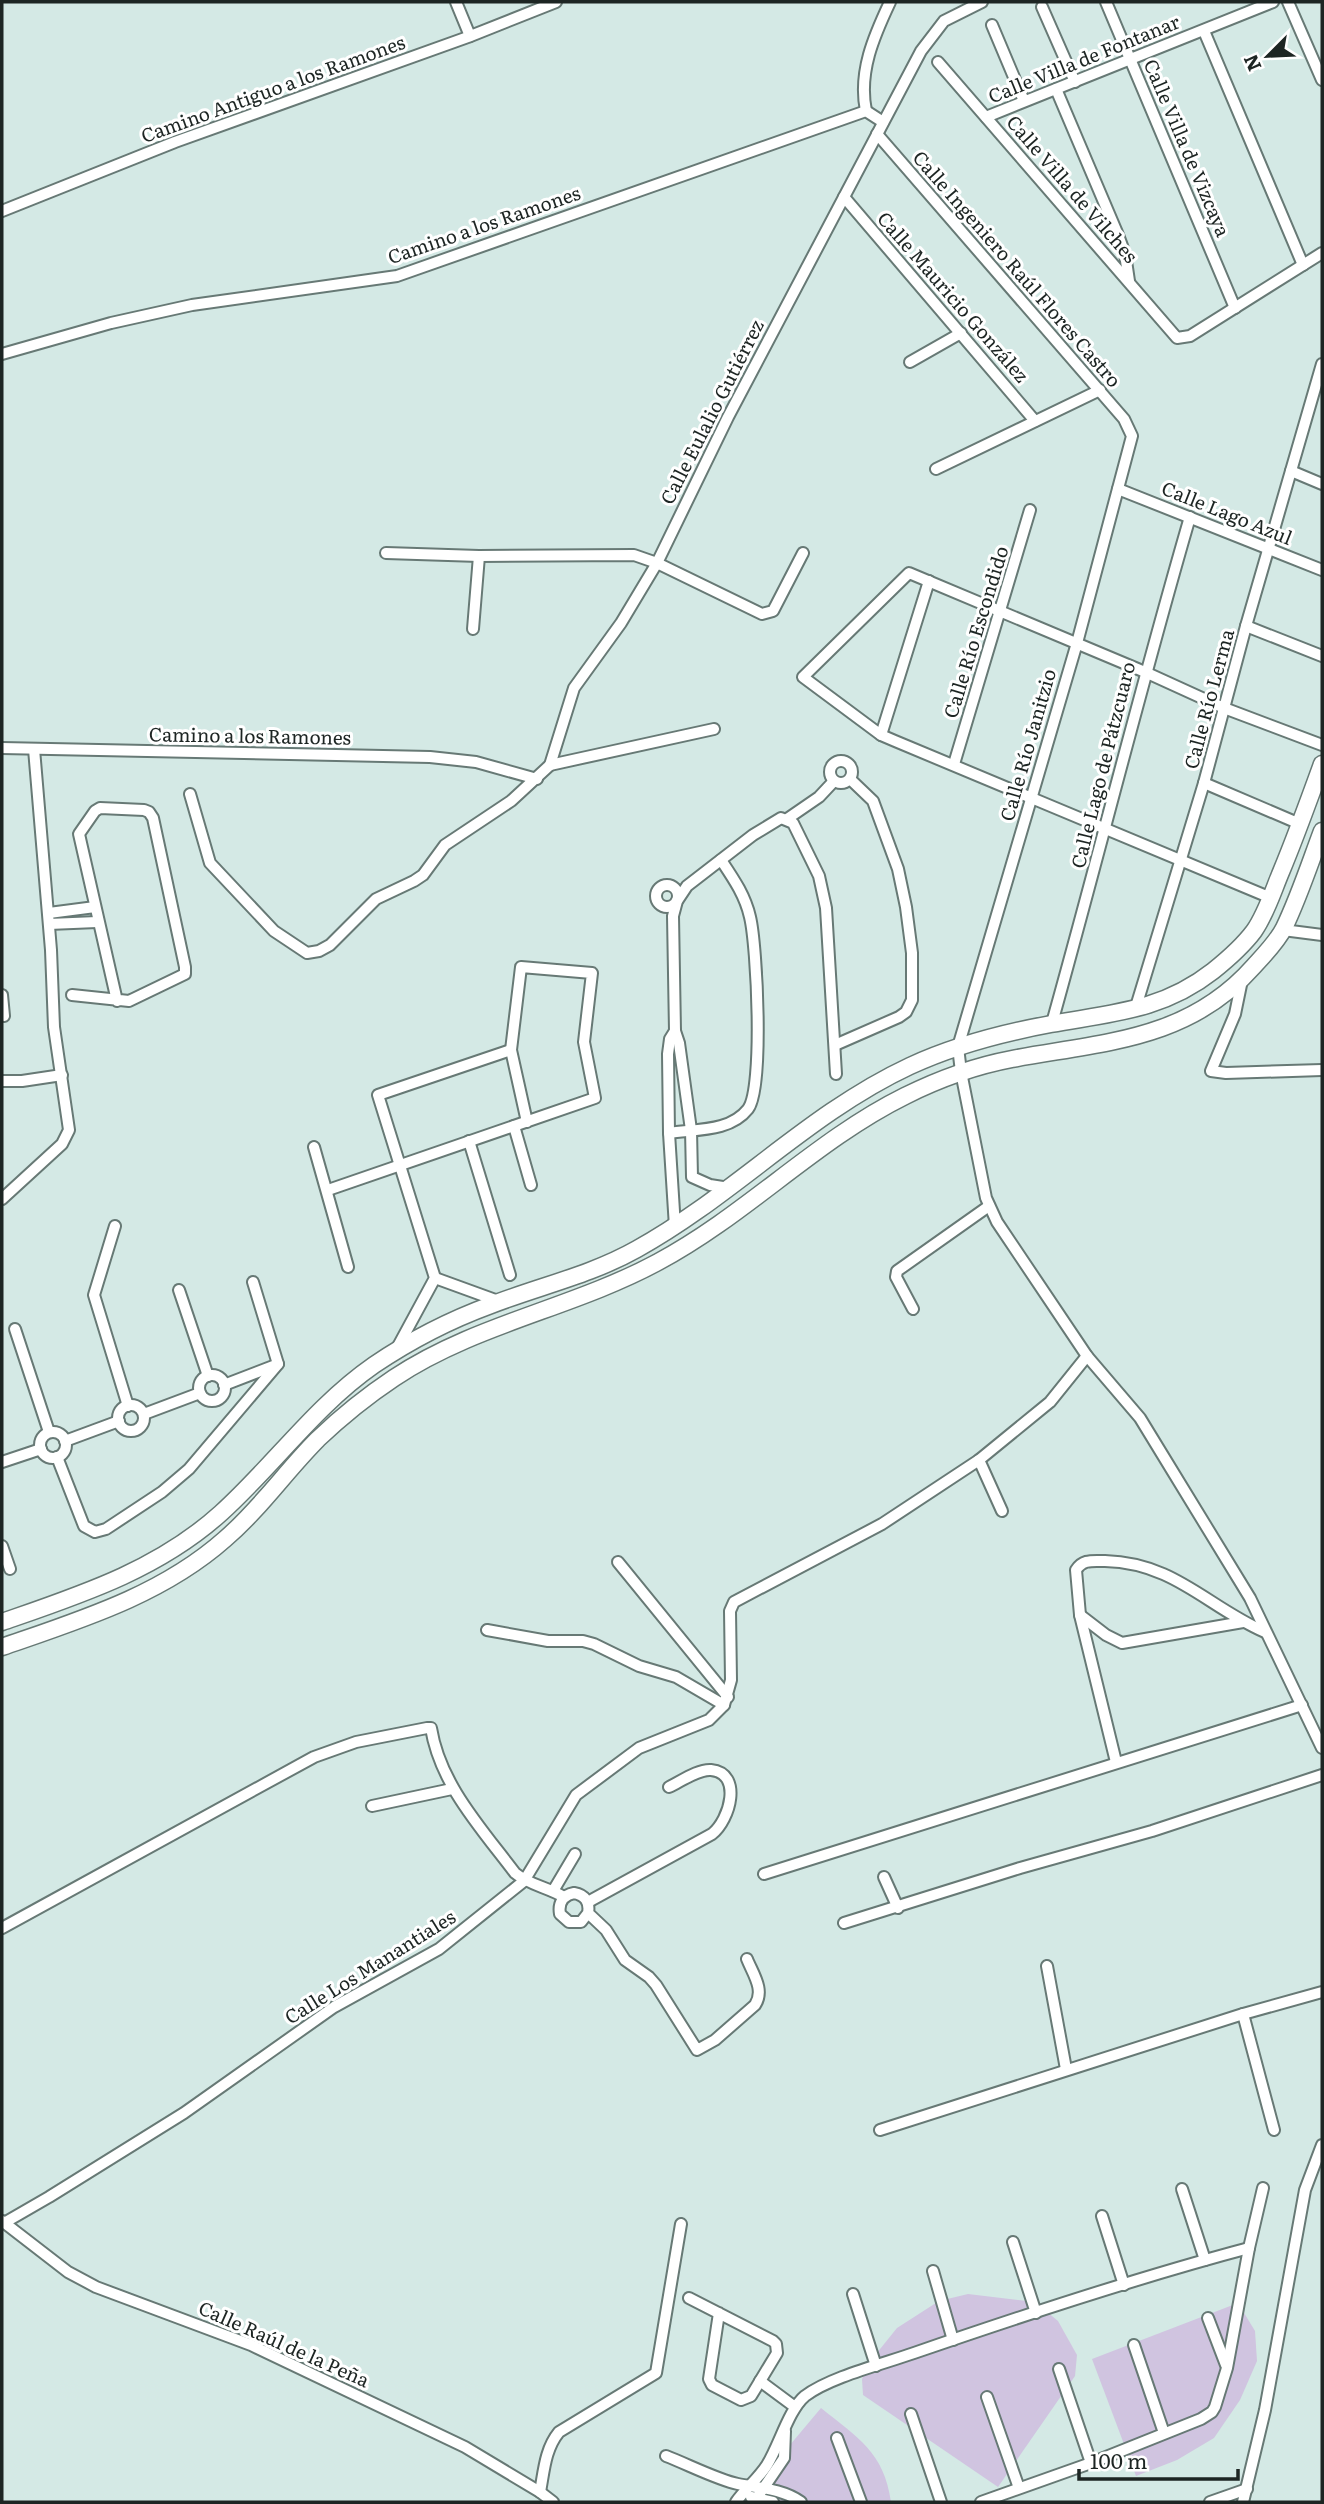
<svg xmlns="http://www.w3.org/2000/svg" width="1324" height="2504" font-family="Literata,serif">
<rect width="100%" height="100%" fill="#d4e9e5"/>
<!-- green -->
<g fill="#d0c4e0">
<polygon points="968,2294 1035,2302 1058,2321 1077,2355 1075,2376 998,2487 863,2395 862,2379 872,2359 897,2328 939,2301"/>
<polygon points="1238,2303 1255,2331 1257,2361 1240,2400 1214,2438 1177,2460 1136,2476 1092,2359"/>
<path d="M 821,2408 C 858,2438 884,2452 891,2502 L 742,2502 Z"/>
</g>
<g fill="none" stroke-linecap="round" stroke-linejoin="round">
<!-- street casing -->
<g stroke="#677975" stroke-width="14">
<g id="street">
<polyline points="456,2 470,36"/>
<polyline points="1106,2 1235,308"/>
<polyline points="1288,2 1322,80"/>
<polyline points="1042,7 1075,82"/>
<polyline points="992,25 1024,101"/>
<polyline points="1204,31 1303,265"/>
<polyline points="938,62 1177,338 1190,336 1322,253"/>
<polyline points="1056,89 1118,235 1125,254 1129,281"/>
<path d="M 866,111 C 858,72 874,36 890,2"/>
<polyline points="986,117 1273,2"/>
<polyline points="877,134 1124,419 1132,436 1077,643 958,1047 961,1072 986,1198 997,1222 1087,1356 1140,1418 1250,1598 1322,1748"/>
<polyline points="844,197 1035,421"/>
<polyline points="2,211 175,142 468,37 556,2"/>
<polyline points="2,354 111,323 192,305 397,276 866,111 883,122"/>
<polyline points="910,362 961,333"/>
<polyline points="936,469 1100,390"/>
<polyline points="1291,471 1322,484"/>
<polyline points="1118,489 1322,570"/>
<polyline points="386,553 479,556 634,555 657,563 762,614 773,611 803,553"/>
<polyline points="1246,626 1322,656"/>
<polyline points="473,629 479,556"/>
<polyline points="881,735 929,581"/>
<polyline points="2,748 430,757 476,762 537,779"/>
<circle cx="841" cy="772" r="11"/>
<polyline points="954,764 1030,510"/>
<polyline points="550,765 714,729"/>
<polyline points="1204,783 1300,824"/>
<polyline points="190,794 210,863 274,931 307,953 319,951 330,945 376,899 414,881 423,875 445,845 511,801 550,765 574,688 621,623 657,563 728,417 921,51 944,21 982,2"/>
<polyline points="787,819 819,797 834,781"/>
<circle cx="667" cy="896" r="11"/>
<polyline points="1271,898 895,741 881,735 803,677 909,573 1145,672 1224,708 1322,745"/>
<polyline points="49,913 95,907"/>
<polyline points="49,924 97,922"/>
<polyline points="1283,930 1322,935"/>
<polyline points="1242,980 1235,1014 1211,1071 1226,1073 1322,1070"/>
<polyline points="2,995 4,1016"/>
<polyline points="72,995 129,1001 185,974 185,967 153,818 149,812 144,810 100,808 95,811 79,834 117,1001"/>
<polyline points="1135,1010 1204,783 1246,626 1322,364"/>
<path d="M 1052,1023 C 1099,855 1141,685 1190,517"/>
<polyline points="675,1031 670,1039 668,1054 669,1133 675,1227"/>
<polyline points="835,1045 899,1017 906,1012 912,1000 912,953 906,907 898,869 873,801 850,779"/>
<polyline points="2,1081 22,1081 62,1075"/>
<polyline points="514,1126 531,1185"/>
<path d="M 669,1133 C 696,1129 730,1132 748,1109 C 764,1088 757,946 750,917 C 745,895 733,878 721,860"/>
<polyline points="469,1141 510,1275"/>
<polyline points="314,1147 348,1267"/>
<polyline points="729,1188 710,1185 692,1177 691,1130 679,1043 675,1031 673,916 677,901 687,886 753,835 781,818 793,823 819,876 826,908 836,1074"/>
<polyline points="328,1190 595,1098 584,1042 592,973 521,967 511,1050 527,1122"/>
<polyline points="2,1199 62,1144 69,1130 54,1027 51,950 34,749"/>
<polyline points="115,1226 94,1295 128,1406"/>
<polyline points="435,1278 501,1302"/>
<polyline points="253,1282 278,1364"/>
<polyline points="179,1290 208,1376"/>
<polyline points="913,1309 896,1277 897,1271 989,1206"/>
<polyline points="15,1329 49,1432"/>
<polyline points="396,1350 435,1278 378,1095 511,1050"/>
<circle cx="212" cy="1388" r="13"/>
<polyline points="224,1385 276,1365"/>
<circle cx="131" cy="1418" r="13"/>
<polyline points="144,1414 200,1393"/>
<circle cx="53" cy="1445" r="13"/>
<polyline points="65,1441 119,1421"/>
<polyline points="57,1457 84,1526 95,1532 106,1529 162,1492 189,1469 278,1364"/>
<polyline points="979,1460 1002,1511"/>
<polyline points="2,1462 41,1449"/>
<polyline points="2,1546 10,1569"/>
<polyline points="618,1562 728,1697"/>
<polyline points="1080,1615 1106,1635 1122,1643 1243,1622"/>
<polyline points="487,1630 548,1641 583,1641 594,1644 639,1666 676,1677 724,1705"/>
<path d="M 1116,1762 L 1080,1615 L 1076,1570 C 1083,1559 1092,1561 1105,1561 C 1175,1563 1206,1606 1265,1632"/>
<polyline points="372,1806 452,1789"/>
<polyline points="764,1874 1302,1705"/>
<polyline points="884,1877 898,1908"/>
<polyline points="553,1891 575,1854"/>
<path d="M 588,1902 L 712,1834 C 730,1820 743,1773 711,1770 C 698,1769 680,1782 669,1787"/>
<path d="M 588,1913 L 581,1922 L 569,1922 L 560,1914 C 558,1903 563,1895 574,1893 C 585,1895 590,1902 588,1913 L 606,1930 L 625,1960 L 649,1977 L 656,1985 L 697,2050 L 715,2040 L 755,2005 C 765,1990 753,1974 747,1959"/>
<polyline points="844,1923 1020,1868 1152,1831 1322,1775"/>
<path d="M 2,1928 L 314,1757 L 356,1742 L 427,1728 L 431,1728 C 440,1784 481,1828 515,1873 C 529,1885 547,1887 564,1897"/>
<polyline points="1047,1966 1066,2069"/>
<polyline points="1243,2014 1274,2130"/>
<polyline points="880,2130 1243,2014 1322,1992"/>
<polyline points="1182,2189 1205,2260"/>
<polyline points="1102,2216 1124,2285"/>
<polyline points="2,2221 68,2272 96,2287 251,2345 465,2447 540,2492 553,2502"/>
<polyline points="4,2223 49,2197 184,2113 334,2007 439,1949 524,1881 576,1795 639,1748 709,1720 724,1705 731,1680 730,1611 734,1602 882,1524 979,1460 1050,1402 1087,1356"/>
<polyline points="1013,2242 1036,2313"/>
<polyline points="933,2271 953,2340"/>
<polyline points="853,2294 876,2366"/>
<polyline points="689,2298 773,2341 776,2344 777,2353 751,2396 741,2400 712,2385 709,2379 719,2313"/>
<polyline points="1208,2318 1226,2365"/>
<polyline points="1134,2345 1164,2433"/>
<polyline points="1059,2369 1091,2463"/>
<polyline points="760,2381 795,2407"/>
<polyline points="987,2397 1019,2488"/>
<polyline points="911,2414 941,2502"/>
<polyline points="837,2438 861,2502"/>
<path d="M 666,2456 C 687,2464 718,2480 738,2484 C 759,2488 783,2489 801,2502"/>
<path d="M 540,2492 C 544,2471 545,2449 559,2432 L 656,2373 L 681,2224"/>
<polyline points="751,2497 773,2502"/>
<path d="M 736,2502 C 745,2489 758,2479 767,2465 C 779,2446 789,2409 805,2396 C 830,2377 883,2364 914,2353 C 1024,2315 1136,2278 1249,2248"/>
<polyline points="754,2502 784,2458 785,2431"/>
<polyline points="981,2502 1091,2463 1201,2419 1212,2412 1215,2407 1227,2368 1249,2248 1263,2188"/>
<polyline points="1210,2502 1247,2489"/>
<polyline points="1243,2502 1265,2410 1305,2190 1322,2145"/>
</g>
</g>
<!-- primary casing -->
<g stroke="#677975" stroke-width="19">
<g id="primary">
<path d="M 2,1622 C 80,1595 158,1570 221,1513 C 274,1465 315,1406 374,1365 C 411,1340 450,1320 491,1305 C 540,1286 591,1275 637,1249 C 733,1196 809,1113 910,1066 C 955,1045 1002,1033 1051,1024 C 1111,1013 1162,1011 1213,971 C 1228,959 1242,947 1254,931 C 1266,914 1273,891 1281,872 C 1296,836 1309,800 1322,764"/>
<path d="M 2,1647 C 80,1620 162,1595 225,1539 C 260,1509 286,1471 318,1439 C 341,1417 367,1396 394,1378 C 475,1324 573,1308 658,1262 C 746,1215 816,1140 905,1096 C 939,1079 975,1066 1012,1059 C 1102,1042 1188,1041 1254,966 C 1264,955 1277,942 1284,928 C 1299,897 1310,863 1322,831"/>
</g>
</g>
<!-- street -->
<use href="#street" stroke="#fff" stroke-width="10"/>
<!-- primary -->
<use href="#primary" stroke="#fff" stroke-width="16"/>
</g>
<g text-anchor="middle" stroke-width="6" stroke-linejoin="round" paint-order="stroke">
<!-- street labels -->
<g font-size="19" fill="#1d2523" stroke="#fff">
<text transform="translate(1084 59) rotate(-22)" y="7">Calle Villa de Fontanar</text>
<text transform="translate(273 89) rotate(-20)" y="7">Camino Antiguo a los Ramones</text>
<text transform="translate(1187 148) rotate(67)" y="7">Calle Villa de Vizcaya</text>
<text transform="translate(1072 189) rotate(49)" y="7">Calle Villa de Vilches</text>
<text transform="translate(484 225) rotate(-19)" y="7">Camino a los Ramones</text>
<text transform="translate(1017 269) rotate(49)" y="7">Calle Ingeniero Raúl Flores Castro</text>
<text transform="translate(953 297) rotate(49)" y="7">Calle Mauricio González</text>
<text transform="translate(712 412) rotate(-63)" y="7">Calle Eulalio Gutiérrez</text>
<text transform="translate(1227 513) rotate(22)" y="7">Calle Lago Azul</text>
<text transform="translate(976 632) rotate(-73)" y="7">Calle Río Escondido</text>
<text transform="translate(1209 699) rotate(-75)" y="7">Calle Río Lerma</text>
<text transform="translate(250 736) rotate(1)" y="7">Camino a los Ramones</text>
<text transform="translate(1028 745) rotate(-74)" y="7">Calle Río Janitzio</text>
<text transform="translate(1103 765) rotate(-76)" y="7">Calle Lago de Pátzcuaro</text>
<text transform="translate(370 1967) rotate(-32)" y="7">Calle Los Manantiales</text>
<text transform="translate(284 2344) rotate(24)" y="7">Calle Raúl de la Peña</text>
</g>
</g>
<!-- border -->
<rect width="1324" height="2504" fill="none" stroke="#1d2523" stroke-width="7"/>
<!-- north arrow -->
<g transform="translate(1268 56) rotate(246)" stroke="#ffffff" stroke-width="5" paint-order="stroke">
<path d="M0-5L12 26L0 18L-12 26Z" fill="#1d2523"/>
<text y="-10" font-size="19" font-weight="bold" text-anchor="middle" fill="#1d2523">N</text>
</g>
<!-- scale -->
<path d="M1079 2469v10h159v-10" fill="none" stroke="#1d2523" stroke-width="3.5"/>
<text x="1090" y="2469" font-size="21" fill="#1d2523" stroke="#ffffff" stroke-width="5" paint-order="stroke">100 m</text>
</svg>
